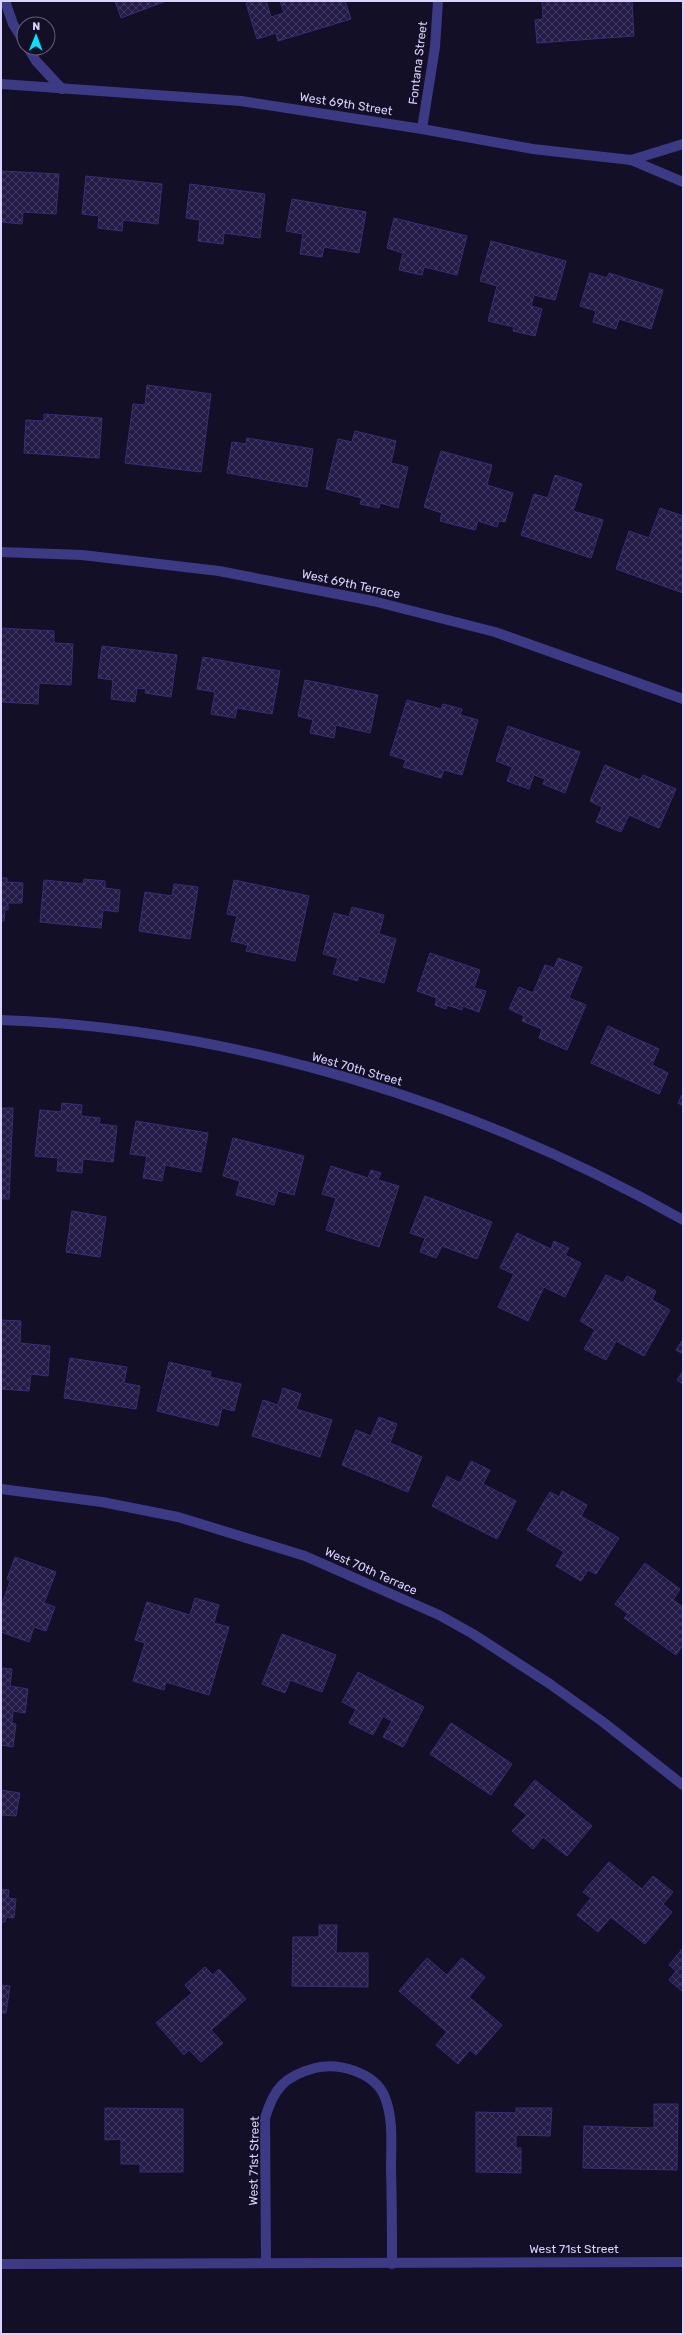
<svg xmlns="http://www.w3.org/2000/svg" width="684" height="2335" font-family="Rubik,sans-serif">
<defs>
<pattern id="building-cross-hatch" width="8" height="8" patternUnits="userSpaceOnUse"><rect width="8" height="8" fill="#241b47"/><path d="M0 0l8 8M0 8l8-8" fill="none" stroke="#433b63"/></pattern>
</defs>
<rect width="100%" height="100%" fill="#130f26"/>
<!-- building -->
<g fill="url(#building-cross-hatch)" stroke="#3b2d73">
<polygon points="115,1 166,1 121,18"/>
<polygon points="253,1 266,1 271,17 284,13 280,1 345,1 351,19 278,41 276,33 257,39 246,3"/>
<polygon points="542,1 632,1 634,36 537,43 535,20 543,19"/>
<polygon points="1,171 59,174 56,214 23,212 22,224 1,222"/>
<polygon points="86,176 162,184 158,224 123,220 122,231 98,228 99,216 82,214"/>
<polygon points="190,184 265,194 260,238 224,233 223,244 198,241 200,220 186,218"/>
<polygon points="292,199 366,212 359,253 324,247 322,257 300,254 303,234 286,231"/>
<polygon points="394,218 467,236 457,275 424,267 422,275 399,270 403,253 387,248"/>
<polygon points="491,241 566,261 555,300 534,295 531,306 542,309 535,336 513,331 514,327 488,321 497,286 480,281"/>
<polygon points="590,273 607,278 609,273 663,290 651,329 619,319 616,329 593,322 596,311 580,306"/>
<polygon points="147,385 211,394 201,472 125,463 133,404 145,405"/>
<polygon points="44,414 102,418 99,458 24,453 26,420 44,421"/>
<polygon points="355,431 396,441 391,463 408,467 398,508 380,503 379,508 360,504 362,498 326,489 338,439 352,442"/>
<polygon points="247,438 313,449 307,487 227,473 232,442 246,444"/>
<polygon points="441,451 492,465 487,485 513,493 505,522 499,521 497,527 478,521 475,530 440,521 442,513 424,507"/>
<polygon points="555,475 582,484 573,511 603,520 591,558 521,535 534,494 548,498"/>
<polygon points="660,508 683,516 683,593 616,569 629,531 649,538"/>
<polygon points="1,628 54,631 54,643 73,644 71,685 39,683 38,704 1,702"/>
<polygon points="102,646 177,655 171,697 145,693 146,689 137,688 135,702 111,699 113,680 98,678"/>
<polygon points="203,657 280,671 272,714 237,708 235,718 211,714 215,692 197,689"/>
<polygon points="305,680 378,695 370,733 336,725 334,738 310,733 313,720 298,716"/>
<polygon points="407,700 441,709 443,704 462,709 460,715 478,720 462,775 444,770 441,778 403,767 406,760 390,755"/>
<polygon points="508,726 580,752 565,793 543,784 545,779 534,775 529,789 507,781 512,767 496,761"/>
<polygon points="605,765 640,780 643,775 676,789 659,828 629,815 621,832 596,822 602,807 590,801"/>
<polygon points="1,878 7,878 7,882 23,883 22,903 8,903 8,910 5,909 4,921 1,921"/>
<polygon points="84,879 105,881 105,888 120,890 118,912 103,910 101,928 40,922 44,880 83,884"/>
<polygon points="234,880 309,896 295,961 246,951 248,945 231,941 237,916 227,914"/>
<polygon points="174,884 198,887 190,939 139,931 145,892 172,896"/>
<polygon points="352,907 384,915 379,934 396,939 384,983 358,976 358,981 333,974 338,958 323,954 334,913 349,917"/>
<polygon points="430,953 480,970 474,988 486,991 479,1012 463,1006 462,1010 447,1005 446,1009 435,1005 437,998 417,991"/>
<polygon points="558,958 582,967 569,998 586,1005 567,1050 539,1038 542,1029 522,1021 524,1016 509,1009 519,987 533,993 545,965 554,968"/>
<polygon points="608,1026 659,1049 652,1065 668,1073 659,1094 591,1063"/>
<polygon points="683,1093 683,1106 678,1103"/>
<polygon points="62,1103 82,1105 81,1116 100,1118 99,1124 117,1126 113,1162 83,1159 82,1173 57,1171 58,1158 35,1156 40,1110 61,1112"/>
<polygon points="1,1108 13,1108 9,1199 1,1199"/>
<polygon points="136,1121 208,1133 201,1172 165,1165 162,1181 143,1178 147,1156 130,1154"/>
<polygon points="233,1138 304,1156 294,1195 278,1191 274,1205 236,1195 240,1181 223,1176"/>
<polygon points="331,1166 368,1178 371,1170 381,1173 378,1180 399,1186 379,1247 326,1230 336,1198 322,1194"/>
<polygon points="425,1196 492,1222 477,1259 442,1246 436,1258 420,1252 425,1238 410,1233"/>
<polygon points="72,1211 106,1217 100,1257 66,1252"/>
<polygon points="517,1233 551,1249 554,1241 569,1248 565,1255 581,1263 565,1297 544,1287 528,1321 498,1307 514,1274 500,1268"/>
<polygon points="606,1275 623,1283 627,1276 656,1291 652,1300 670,1310 644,1356 616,1341 606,1360 584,1349 595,1330 580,1321"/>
<polygon points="1,1320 21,1321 20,1343 50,1346 48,1376 31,1374 29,1391 1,1389"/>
<polygon points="683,1339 683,1354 676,1350"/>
<polygon points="70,1358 127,1367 124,1383 140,1386 136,1409 64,1398"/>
<polygon points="169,1362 211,1372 210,1377 241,1384 234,1411 222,1408 218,1426 157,1411"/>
<polygon points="683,1371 683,1384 677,1380"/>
<polygon points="283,1388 301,1394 296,1409 332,1420 320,1457 252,1436 263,1400 278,1405"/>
<polygon points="379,1417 397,1424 390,1443 422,1457 408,1492 342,1465 356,1430 371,1436"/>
<polygon points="471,1461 490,1470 483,1484 516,1501 497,1539 432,1506 447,1476 460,1483"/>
<polygon points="562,1491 587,1505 581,1516 619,1538 596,1574 588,1570 581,1581 556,1566 564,1552 527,1530 550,1492 559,1497"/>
<polygon points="15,1557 56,1572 44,1603 55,1607 46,1631 34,1627 29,1642 1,1632 1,1607 10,1581 7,1579"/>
<polygon points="645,1563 680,1589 673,1600 683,1607 683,1645 676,1655 624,1618 628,1614 615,1604"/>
<polygon points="195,1598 219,1605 214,1623 229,1627 209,1695 166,1682 164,1690 133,1681 145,1643 135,1640 147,1602 190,1615"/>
<polygon points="282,1634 336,1655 322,1692 290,1680 285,1693 262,1684"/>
<polygon points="1,1668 12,1669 10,1686 28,1689 25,1713 13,1711 12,1723 16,1724 13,1747 1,1745"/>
<polygon points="358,1672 424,1707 403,1747 383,1737 392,1721 383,1716 373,1735 349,1723 356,1709 342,1702"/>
<polygon points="451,1723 512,1764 491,1795 430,1754"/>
<polygon points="535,1780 592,1826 567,1856 543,1837 533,1849 512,1831 527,1815 514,1805"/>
<polygon points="1,1790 20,1793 16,1816 2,1815 1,1823"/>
<polygon points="609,1862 642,1889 653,1876 673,1892 663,1904 672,1912 645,1944 611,1917 598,1932 577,1915 591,1898 583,1892"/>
<polygon points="1,1889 9,1890 8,1898 16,1899 14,1918 6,1917 5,1922 1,1922"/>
<polygon points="319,1925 337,1925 336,1953 368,1953 368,1987 292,1986 293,1937 319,1937"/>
<polygon points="683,1948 683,1992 669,1980 676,1971 669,1965"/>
<polygon points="427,1958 447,1975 462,1958 485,1977 469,1997 502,2025 476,2055 470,2050 458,2064 436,2045 447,2032 399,1991"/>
<polygon points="205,1967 213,1975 219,1969 246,1999 211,2030 223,2043 201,2062 189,2050 184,2055 156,2023 192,1993 185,1985"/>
<polygon points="1,1985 10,1986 6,2013 1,2013"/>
<polygon points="654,2104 678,2104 677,2170 583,2168 584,2126 654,2128"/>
<polygon points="105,2108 183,2109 183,2172 140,2172 140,2164 121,2164 121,2139 105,2140"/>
<polygon points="516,2108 552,2108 550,2136 516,2135 516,2148 521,2148 521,2173 476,2172 476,2112 516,2113"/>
</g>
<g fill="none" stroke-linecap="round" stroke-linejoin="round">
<!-- minor -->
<g stroke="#3d3a85" stroke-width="10">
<polyline points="5,1 13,24 24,42"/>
<polyline points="28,48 36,61 62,89"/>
<polyline points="1,84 241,101 422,129 533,149 631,160 683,144"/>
<polyline points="422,129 435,47 438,1"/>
<polyline points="631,160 683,182"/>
<polyline points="1,552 82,555 219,571 373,601 495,632 683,699"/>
<path d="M 1,1020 C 236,1028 479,1104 683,1220"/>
<polyline points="1,1489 102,1502 178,1517 305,1556 439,1615 473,1634 550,1684 603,1722 683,1785"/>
<path d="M 266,2263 L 265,2118 C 274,2088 285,2076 315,2068 C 338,2062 373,2072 384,2095 C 394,2118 391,2145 391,2170 C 392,2201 392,2233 392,2264"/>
<polyline points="1,2264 683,2262"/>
</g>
</g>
<g text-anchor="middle" stroke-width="3.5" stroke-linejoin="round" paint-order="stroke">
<!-- street labels -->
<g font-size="12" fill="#d9d4ff" stroke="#130f26">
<text transform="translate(418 63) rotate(-83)" y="4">Fontana Street</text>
<text transform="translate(346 104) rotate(9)" y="4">West 69th Street</text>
<text transform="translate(351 584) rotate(12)" y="4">West 69th Terrace</text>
<text transform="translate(357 1069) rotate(16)" y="4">West 70th Street</text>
<text transform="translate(371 1571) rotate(24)" y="4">West 70th Terrace</text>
<text transform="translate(254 2161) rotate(-89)" y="4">West 71st Street</text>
<text x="574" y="2253">West 71st Street</text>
</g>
</g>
<!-- border -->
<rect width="684" height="2335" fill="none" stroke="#d9d4ff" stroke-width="4"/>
<!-- north arrow -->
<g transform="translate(36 36) rotate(1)"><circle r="19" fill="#130f26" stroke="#625e7d"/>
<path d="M0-3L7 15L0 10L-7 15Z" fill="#00e5ff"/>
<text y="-6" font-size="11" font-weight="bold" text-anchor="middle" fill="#d9d4ff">N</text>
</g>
</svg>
